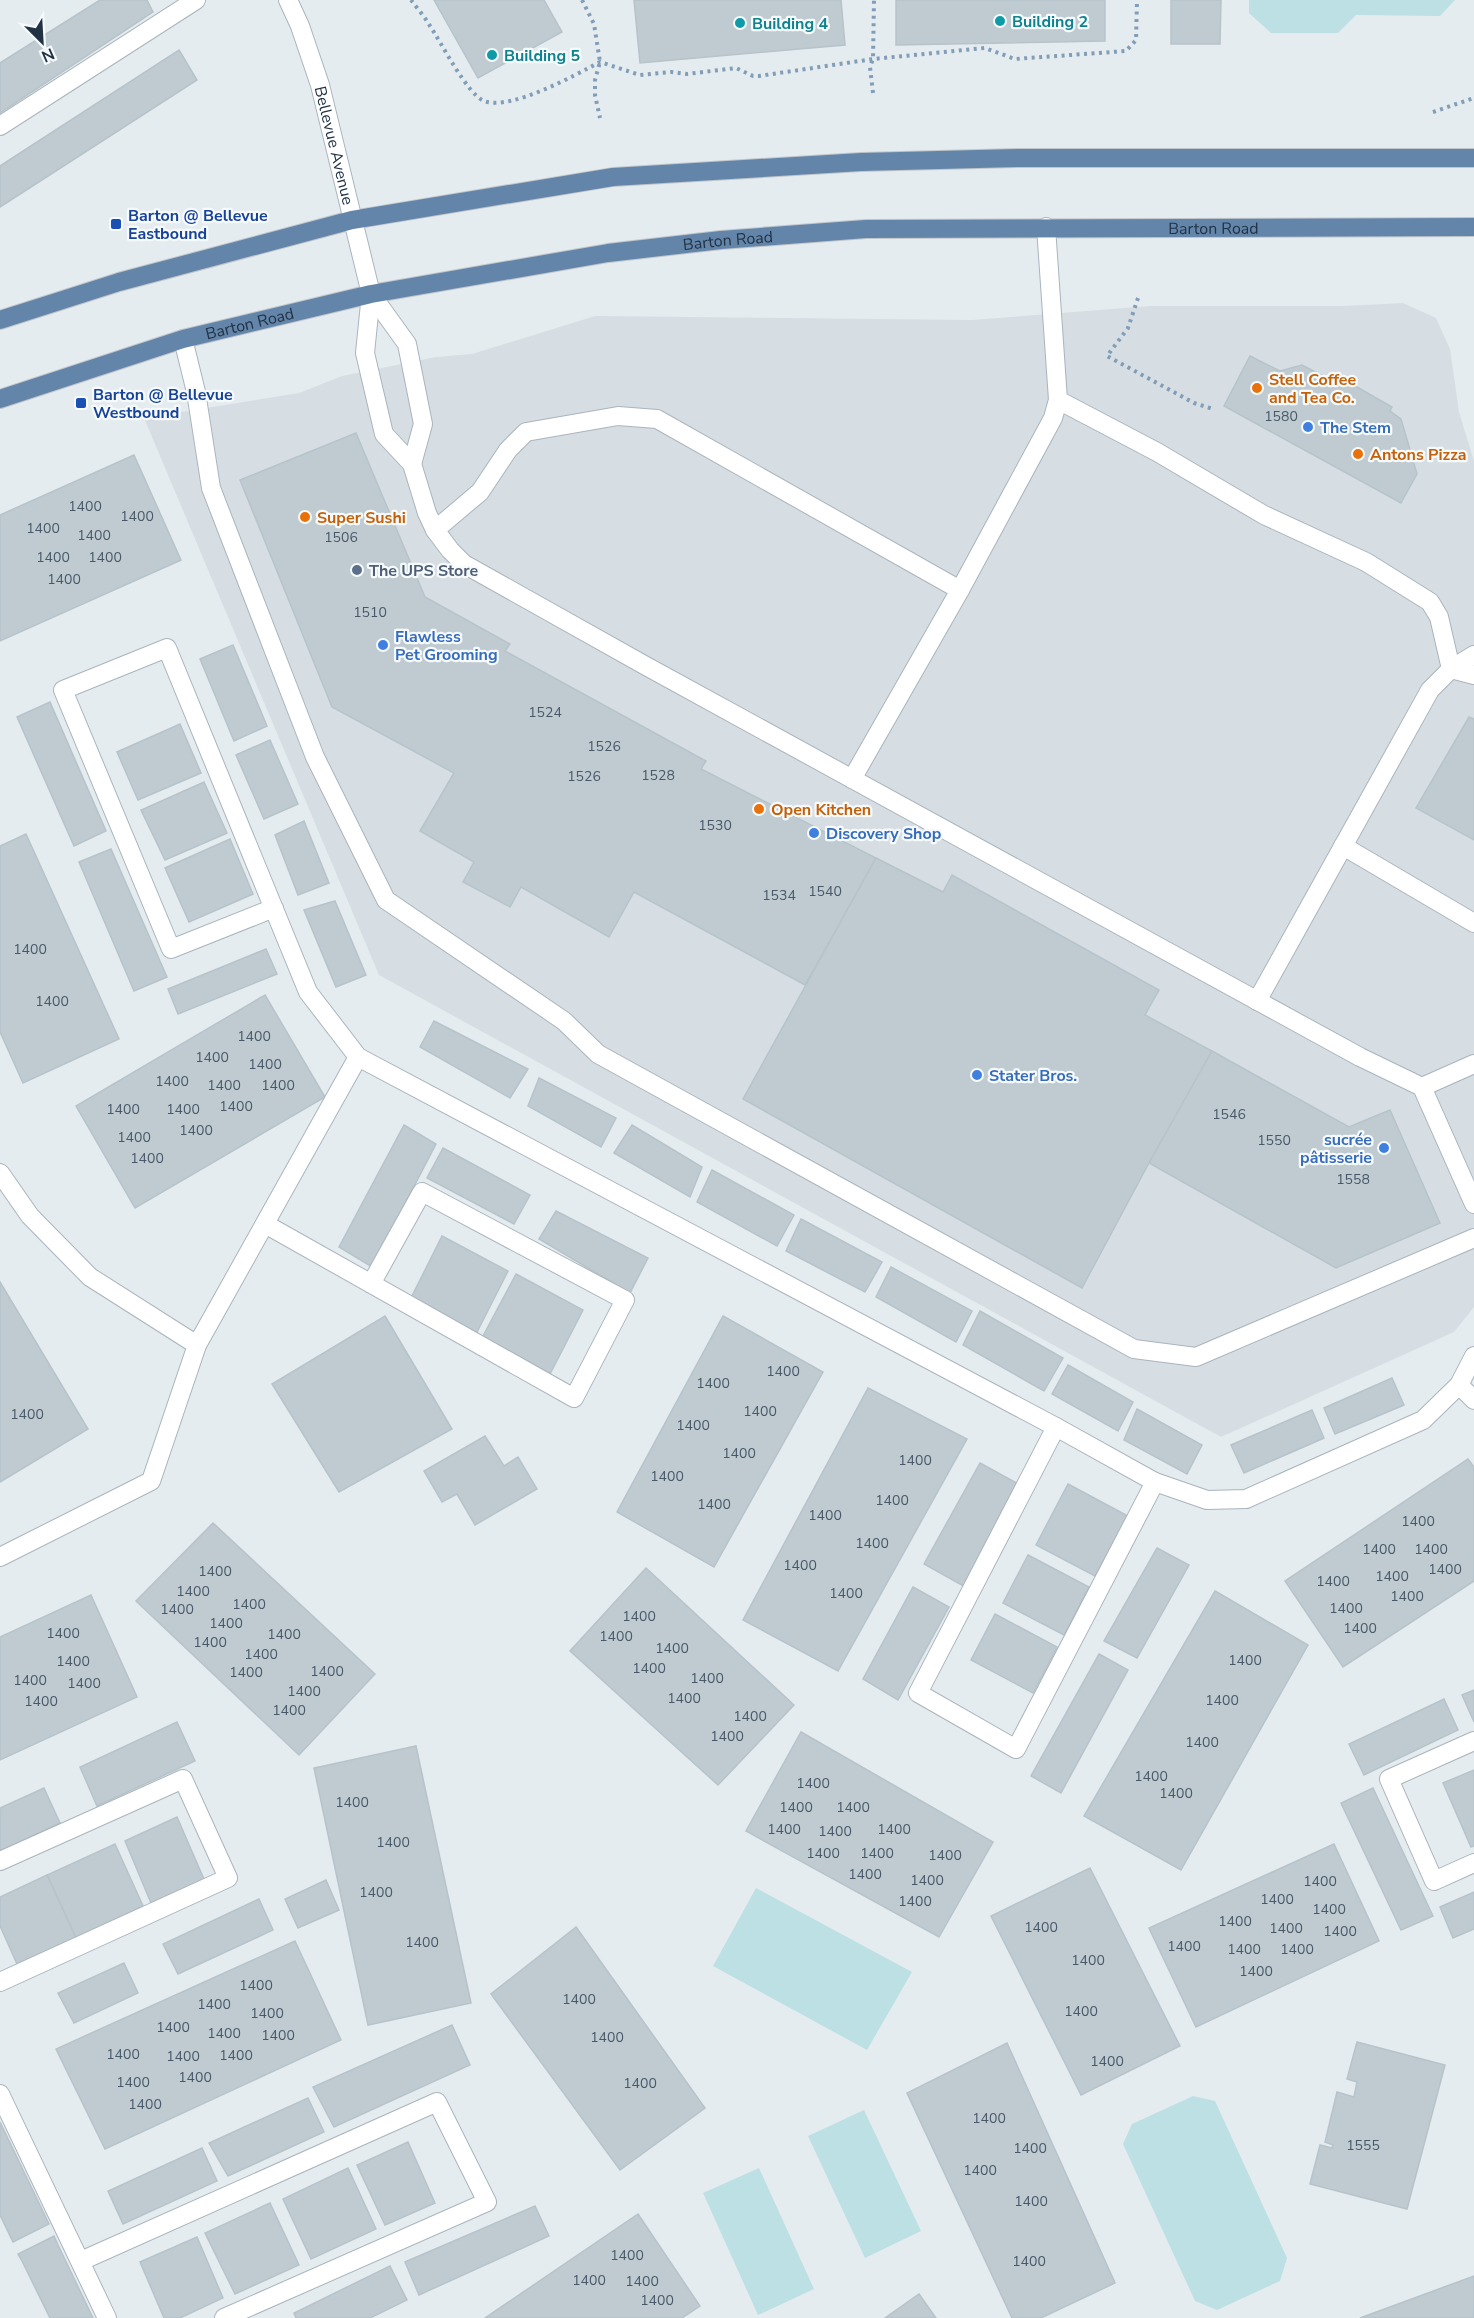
<svg xmlns="http://www.w3.org/2000/svg" width="1474" height="2318" font-family="'Nunito Sans',sans-serif">
<rect width="100%" height="100%" fill="#e5ecf0"/>
<!-- built -->
<polygon fill="#d6dee4" points="1403,303 1436,318 1450,349 1459,412 1474,461 1474,1307 1454,1332 1221,1437 379,975 144,418 299,393 342,376 436,357 472,354 595,316 972,320 1150,306 1345,306"/>
<!-- green -->
<g fill="#bce0e3">
<polygon points="1249,0 1455,0 1440,16 1356,15 1338,33 1271,33 1249,13"/>
<polygon points="756,1888 912,1972 867,2050 713,1966"/>
<polygon points="1193,2096 1215,2101 1287,2258 1280,2281 1217,2310 1195,2301 1123,2144 1132,2124"/>
<polygon points="864,2110 921,2231 865,2258 808,2136"/>
<polygon points="759,2168 814,2289 758,2315 703,2193"/>
</g>
<!-- building -->
<g fill="#bfcbd1" stroke="#b6c3ca" stroke-width="1.5">
<polygon points="100,0 147,0 153,12 0,113 0,63"/>
<polygon points="434,0 544,0 562,32 478,78"/>
<polygon points="634,0 841,0 845,45 640,63"/>
<polygon points="896,0 1105,0 1105,41 896,45"/>
<polygon points="1171,0 1221,0 1220,44 1171,44"/>
<polygon points="179,50 197,80 0,207 0,166"/>
<polygon points="1250,356 1280,371 1302,365 1331,380 1336,375 1392,407 1390,411 1401,419 1417,474 1401,503 1224,406"/>
<polygon points="356,433 425,597 510,644 505,651 706,761 701,769 876,858 805,985 634,892 609,937 521,887 510,907 463,882 474,862 420,831 454,773 332,707 240,480"/>
<polygon points="134,455 181,560 0,641 0,515"/>
<polygon points="233,645 267,726 234,741 200,659"/>
<polygon points="50,702 106,831 74,846 17,717"/>
<polygon points="1469,717 1474,719 1474,840 1416,808"/>
<polygon points="180,724 201,773 138,800 117,752"/>
<polygon points="270,740 298,804 264,819 236,755"/>
<polygon points="204,782 227,833 165,860 141,810"/>
<polygon points="304,821 329,883 298,895 275,835"/>
<polygon points="26,834 119,1039 23,1083 0,1032 0,846"/>
<polygon points="230,839 253,894 189,922 165,868"/>
<polygon points="111,849 167,977 134,991 79,862"/>
<polygon points="876,858 943,892 952,875 1159,990 1145,1015 1212,1051 1149,1163 1082,1288 743,1099"/>
<polygon points="335,901 366,975 336,987 304,910"/>
<polygon points="266,949 277,974 178,1014 168,989"/>
<polygon points="265,995 325,1097 135,1208 76,1106"/>
<polygon points="434,1021 528,1069 510,1098 420,1047"/>
<polygon points="1212,1051 1349,1127 1390,1110 1440,1223 1336,1268 1149,1163"/>
<polygon points="539,1078 616,1118 601,1147 528,1106"/>
<polygon points="404,1125 436,1144 372,1267 339,1247"/>
<polygon points="632,1125 702,1167 690,1197 614,1153"/>
<polygon points="443,1148 530,1195 514,1224 427,1178"/>
<polygon points="712,1170 794,1215 777,1246 697,1202"/>
<polygon points="556,1211 648,1258 630,1293 539,1239"/>
<polygon points="801,1219 882,1262 865,1292 786,1251"/>
<polygon points="442,1236 508,1271 476,1334 410,1300"/>
<polygon points="891,1267 972,1311 956,1342 876,1297"/>
<polygon points="516,1274 583,1310 550,1374 482,1338"/>
<polygon points="0,1282 88,1429 0,1482"/>
<polygon points="980,1311 1063,1358 1044,1391 963,1345"/>
<polygon points="385,1316 452,1429 339,1492 272,1384"/>
<polygon points="723,1316 823,1372 714,1567 617,1512"/>
<polygon points="1068,1365 1133,1402 1118,1431 1052,1394"/>
<polygon points="1392,1378 1404,1405 1335,1434 1324,1408"/>
<polygon points="868,1388 967,1439 838,1671 743,1620"/>
<polygon points="1137,1409 1202,1445 1187,1474 1124,1440"/>
<polygon points="1312,1410 1324,1438 1244,1473 1231,1445"/>
<polygon points="485,1436 504,1466 518,1457 537,1489 475,1525 457,1494 442,1502 424,1471"/>
<polygon points="1468,1459 1474,1467 1474,1581 1343,1667 1285,1581"/>
<polygon points="980,1463 1022,1486 967,1588 924,1564"/>
<polygon points="1068,1484 1128,1516 1095,1576 1036,1545"/>
<polygon points="213,1523 375,1674 299,1755 136,1601"/>
<polygon points="1157,1548 1189,1565 1137,1658 1104,1641"/>
<polygon points="1028,1555 1089,1587 1064,1635 1003,1603"/>
<polygon points="646,1568 794,1705 718,1785 570,1651"/>
<polygon points="913,1587 949,1607 898,1700 863,1679"/>
<polygon points="1215,1591 1308,1645 1181,1870 1084,1816"/>
<polygon points="91,1595 137,1697 0,1760 0,1637"/>
<polygon points="995,1614 1057,1647 1033,1693 971,1660"/>
<polygon points="1099,1654 1128,1670 1061,1793 1031,1776"/>
<polygon points="1474,1690 1474,1722 1462,1695"/>
<polygon points="1444,1699 1458,1730 1364,1775 1349,1744"/>
<polygon points="177,1722 195,1761 97,1806 80,1767"/>
<polygon points="801,1732 993,1842 939,1937 746,1831"/>
<polygon points="416,1746 471,2003 368,2025 314,1768"/>
<polygon points="1474,1770 1474,1846 1471,1847 1443,1783"/>
<polygon points="44,1788 60,1823 0,1851 0,1808"/>
<polygon points="1373,1788 1433,1916 1401,1930 1341,1803"/>
<polygon points="177,1817 204,1879 151,1903 125,1841"/>
<polygon points="115,1844 143,1906 76,1938 47,1875"/>
<polygon points="1334,1844 1379,1941 1196,2027 1149,1928"/>
<polygon points="1090,1868 1180,2046 1081,2095 991,1916"/>
<polygon points="47,1875 76,1938 17,1964 0,1926 0,1897"/>
<polygon points="326,1880 339,1910 298,1928 285,1899"/>
<polygon points="1474,1892 1474,1929 1453,1938 1440,1907"/>
<polygon points="259,1899 273,1930 178,1974 163,1944"/>
<polygon points="576,1927 705,2108 620,2170 491,1994"/>
<polygon points="295,1941 341,2040 105,2149 56,2049"/>
<polygon points="124,1963 138,1993 74,2023 58,1993"/>
<polygon points="452,2025 470,2065 334,2127 313,2087"/>
<polygon points="1357,2042 1445,2065 1407,2209 1310,2184 1320,2145 1332,2148 1333,2145 1325,2142 1337,2092 1354,2097 1357,2082 1347,2079"/>
<polygon points="1007,2043 1115,2283 1041,2318 1012,2318 907,2093"/>
<polygon points="308,2098 324,2132 228,2176 209,2143"/>
<polygon points="0,2122 49,2224 13,2242 0,2215"/>
<polygon points="408,2142 435,2203 385,2225 357,2165"/>
<polygon points="202,2148 217,2181 123,2224 108,2191"/>
<polygon points="348,2168 376,2229 311,2259 283,2199"/>
<polygon points="270,2203 299,2265 235,2294 205,2233"/>
<polygon points="535,2206 549,2236 419,2295 405,2262"/>
<polygon points="638,2214 700,2306 682,2318 485,2318"/>
<polygon points="54,2236 58,2245 93,2318 50,2318 22,2261 18,2254"/>
<polygon points="197,2237 223,2298 180,2318 164,2318 140,2262"/>
<polygon points="390,2266 407,2300 370,2318 296,2318 294,2313"/>
<polygon points="1474,2276 1474,2318 1360,2318"/>
<polygon points="919,2294 936,2318 885,2318"/>
</g>
<g fill="none" stroke-linecap="round" stroke-linejoin="round">
<!-- minor casing -->
<g stroke="#aab4bd" stroke-width="20">
<g id="minor">
<path id="s1" d="M 288,0 L 300,26 L 320,85 L 371,294 L 365,353 L 384,434 L 412,464 L 427,513 L 435,530 L 450,550 L 464,564 L 646,666 L 1360,1057 L 1422,1087 L 1474,1204"/>
<polyline points="0,126 196,0"/>
<polyline points="1046,227 1058,400 1157,452 1264,515 1366,562 1430,602 1439,617 1451,669"/>
<polyline points="371,294 407,344 423,424 412,464"/>
<polyline points="183,339 196,392 211,488 315,757 386,900 564,1021 598,1054 1134,1349 1196,1357 1474,1238"/>
<polyline points="435,530 480,492 508,450 526,432 618,416 657,419 960,590"/>
<polyline points="1451,669 1474,675"/>
<polyline points="852,779 960,590 1053,418 1058,400"/>
<polyline points="1343,846 1474,923"/>
<polyline points="274,908 171,949 63,690 167,648 308,992 358,1057 1056,1427 1155,1482 1207,1500 1246,1499 1423,1420 1459,1385 1474,1356"/>
<polyline points="1257,1001 1430,690 1451,669 1474,655"/>
<polyline points="1422,1087 1474,1064"/>
<polyline points="0,1173 30,1216 90,1277 197,1345"/>
<polyline points="265,1224 574,1398 625,1300 422,1192 371,1284"/>
<polyline points="1459,1385 1474,1400"/>
<polyline points="1056,1427 918,1693 1016,1749 1155,1482"/>
<polyline points="0,1557 151,1481 197,1345 358,1057"/>
<polyline points="1474,1741 1389,1779 1434,1881 1474,1863"/>
<polyline points="0,1861 183,1779 228,1878 0,1982"/>
<polyline points="0,2094 107,2318"/>
<polyline points="81,2261 437,2102 487,2202 224,2318"/>
</g>
</g>
<!-- major casing -->
<g stroke="#c1c6cb" stroke-width="20">
<g id="major">
<polyline points="0,320 119,282 352,220 613,177 861,162 1017,158 1474,158"/>
<path id="s2" d="M 0,399 L 183,339 L 371,294 L 608,253 L 721,240 L 866,229 L 1474,227"/>
</g>
</g>
<!-- path -->
<g stroke="#819db7" stroke-width="4" stroke-dasharray="3 4.5" stroke-linecap="butt">
<path d="M 411,0 C 417,8 425,17 430,26 C 441,42 467,94 484,101 C 511,111 575,75 600,62 L 640,75 L 671,72 L 687,74 L 736,68 L 753,76 L 759,76 L 873,59 L 985,48 L 1015,59 L 1126,51 L 1136,40 L 1137,0"/>
<polyline points="582,0 594,24 600,62 595,80 595,95 600,118"/>
<polyline points="873,93 870,67 873,59 874,0"/>
<polyline points="1433,112 1474,98"/>
<polyline points="1138,298 1128,328 1107,356 1194,403 1213,409"/>
</g>
<!-- minor -->
<use href="#minor" stroke="#fff" stroke-width="18"/>
<!-- major -->
<use href="#major" stroke="#6485aa" stroke-width="18"/>
</g>
<!-- markers -->
<g fill="#0f9aa8" stroke="#f6fafb" stroke-width="2">
<circle cx="1000" cy="21" r="6"/>
<circle cx="740" cy="23" r="6"/>
<circle cx="492" cy="55" r="6"/>
</g>
<g fill="#1a4fb4" stroke="#f6fafb" stroke-width="2">
<rect x="110" y="218" width="12" height="12" rx="3"/>
<rect x="75" y="397" width="12" height="12" rx="3"/>
</g>
<g fill="#e8710a" stroke="#f6fafb" stroke-width="2">
<circle cx="1257" cy="388" r="6"/>
<circle cx="1358" cy="454" r="6"/>
<circle cx="305" cy="517" r="6"/>
<circle cx="759" cy="809" r="6"/>
</g>
<g fill="#3f7fe0" stroke="#f6fafb" stroke-width="2">
<circle cx="1308" cy="427" r="6"/>
<circle cx="383" cy="645" r="6"/>
<circle cx="814" cy="833" r="6"/>
<circle cx="977" cy="1075" r="6"/>
<circle cx="1384" cy="1148" r="6"/>
</g>
<circle fill="#5c6f8a" stroke="#f6fafb" stroke-width="2" cx="357" cy="570" r="6"/>
<g text-anchor="middle" stroke-width="4.5" stroke-linejoin="round" paint-order="stroke">
<!-- number labels -->
<g font-size="14" fill="#485868">
<text x="1281" y="421">1580</text>
<text x="85" y="511">1400</text>
<text x="137" y="521">1400</text>
<text x="43" y="533">1400</text>
<text x="94" y="540">1400</text>
<text x="341" y="542">1506</text>
<text x="53" y="562">1400</text>
<text x="105" y="562">1400</text>
<text x="64" y="584">1400</text>
<text x="370" y="617">1510</text>
<text x="545" y="717">1524</text>
<text x="604" y="751">1526</text>
<text x="658" y="780">1528</text>
<text x="584" y="781">1526</text>
<text x="715" y="830">1530</text>
<text x="825" y="896">1540</text>
<text x="779" y="900">1534</text>
<text x="30" y="954">1400</text>
<text x="52" y="1006">1400</text>
<text x="254" y="1041">1400</text>
<text x="212" y="1062">1400</text>
<text x="265" y="1069">1400</text>
<text x="172" y="1086">1400</text>
<text x="224" y="1090">1400</text>
<text x="278" y="1090">1400</text>
<text x="236" y="1111">1400</text>
<text x="123" y="1114">1400</text>
<text x="183" y="1114">1400</text>
<text x="1229" y="1119">1546</text>
<text x="196" y="1135">1400</text>
<text x="134" y="1142">1400</text>
<text x="1274" y="1145">1550</text>
<text x="147" y="1163">1400</text>
<text x="1353" y="1184">1558</text>
<text x="783" y="1376">1400</text>
<text x="713" y="1388">1400</text>
<text x="760" y="1416">1400</text>
<text x="27" y="1419">1400</text>
<text x="693" y="1430">1400</text>
<text x="739" y="1458">1400</text>
<text x="915" y="1465">1400</text>
<text x="667" y="1481">1400</text>
<text x="892" y="1505">1400</text>
<text x="714" y="1509">1400</text>
<text x="825" y="1520">1400</text>
<text x="1418" y="1526">1400</text>
<text x="872" y="1548">1400</text>
<text x="1379" y="1554">1400</text>
<text x="1431" y="1554">1400</text>
<text x="800" y="1570">1400</text>
<text x="1445" y="1574">1400</text>
<text x="215" y="1576">1400</text>
<text x="1392" y="1581">1400</text>
<text x="1333" y="1586">1400</text>
<text x="193" y="1596">1400</text>
<text x="846" y="1598">1400</text>
<text x="1407" y="1601">1400</text>
<text x="249" y="1609">1400</text>
<text x="1346" y="1613">1400</text>
<text x="177" y="1614">1400</text>
<text x="639" y="1621">1400</text>
<text x="226" y="1628">1400</text>
<text x="1360" y="1633">1400</text>
<text x="63" y="1638">1400</text>
<text x="284" y="1639">1400</text>
<text x="616" y="1641">1400</text>
<text x="210" y="1647">1400</text>
<text x="672" y="1653">1400</text>
<text x="261" y="1659">1400</text>
<text x="1245" y="1665">1400</text>
<text x="73" y="1666">1400</text>
<text x="649" y="1673">1400</text>
<text x="327" y="1676">1400</text>
<text x="246" y="1677">1400</text>
<text x="707" y="1683">1400</text>
<text x="30" y="1685">1400</text>
<text x="84" y="1688">1400</text>
<text x="304" y="1696">1400</text>
<text x="684" y="1703">1400</text>
<text x="1222" y="1705">1400</text>
<text x="41" y="1706">1400</text>
<text x="289" y="1715">1400</text>
<text x="750" y="1721">1400</text>
<text x="727" y="1741">1400</text>
<text x="1202" y="1747">1400</text>
<text x="1151" y="1781">1400</text>
<text x="813" y="1788">1400</text>
<text x="1176" y="1798">1400</text>
<text x="352" y="1807">1400</text>
<text x="796" y="1812">1400</text>
<text x="853" y="1812">1400</text>
<text x="784" y="1834">1400</text>
<text x="894" y="1834">1400</text>
<text x="835" y="1836">1400</text>
<text x="393" y="1847">1400</text>
<text x="823" y="1858">1400</text>
<text x="877" y="1858">1400</text>
<text x="945" y="1860">1400</text>
<text x="865" y="1879">1400</text>
<text x="927" y="1885">1400</text>
<text x="1320" y="1886">1400</text>
<text x="376" y="1897">1400</text>
<text x="1277" y="1904">1400</text>
<text x="915" y="1906">1400</text>
<text x="1329" y="1914">1400</text>
<text x="1235" y="1926">1400</text>
<text x="1041" y="1932">1400</text>
<text x="1286" y="1933">1400</text>
<text x="1340" y="1936">1400</text>
<text x="422" y="1947">1400</text>
<text x="1184" y="1951">1400</text>
<text x="1244" y="1954">1400</text>
<text x="1297" y="1954">1400</text>
<text x="1088" y="1965">1400</text>
<text x="1256" y="1976">1400</text>
<text x="256" y="1990">1400</text>
<text x="579" y="2004">1400</text>
<text x="214" y="2009">1400</text>
<text x="1081" y="2016">1400</text>
<text x="267" y="2018">1400</text>
<text x="173" y="2032">1400</text>
<text x="224" y="2038">1400</text>
<text x="278" y="2040">1400</text>
<text x="607" y="2042">1400</text>
<text x="123" y="2059">1400</text>
<text x="236" y="2060">1400</text>
<text x="183" y="2061">1400</text>
<text x="1107" y="2066">1400</text>
<text x="195" y="2082">1400</text>
<text x="133" y="2087">1400</text>
<text x="640" y="2088">1400</text>
<text x="145" y="2109">1400</text>
<text x="989" y="2123">1400</text>
<text x="1363" y="2150">1555</text>
<text x="1030" y="2153">1400</text>
<text x="980" y="2175">1400</text>
<text x="1031" y="2206">1400</text>
<text x="627" y="2260">1400</text>
<text x="1029" y="2266">1400</text>
<text x="589" y="2285">1400</text>
<text x="642" y="2286">1400</text>
<text x="657" y="2305">1400</text>
</g>
<!-- culture labels -->
<g font-size="16" font-weight="bold" fill="#0d838f" stroke="#f6fafb" text-anchor="start">
<text x="1012" y="27">Building 2</text>
<text x="752" y="29">Building 4</text>
<text x="504" y="61">Building 5</text>
</g>
<!-- street labels -->
<g font-size="16" fill="#213245" stroke="#f6fafb">
<text dy="6" stroke="none"><textPath href="#s1" startOffset="153">Bellevue Avenue</textPath></text>
<text dy="6" stroke="none"><textPath href="#s2" startOffset="1233">Barton Road</textPath></text>
<text dy="6" stroke="none"><textPath href="#s2" startOffset="747">Barton Road</textPath></text>
<text dy="6" stroke="none"><textPath href="#s2" startOffset="261">Barton Road</textPath></text>
</g>
<!-- transit labels -->
<g font-size="16" font-weight="bold" fill="#164399" stroke="#f6fafb" text-anchor="start">
<text x="128" y="221">Barton @ Bellevue<tspan x="128" dy="18">Eastbound</tspan></text>
<text x="93" y="400">Barton @ Bellevue<tspan x="93" dy="18">Westbound</tspan></text>
</g>
<!-- food labels -->
<g font-size="16" font-weight="bold" fill="#c56008" stroke="#f6fafb" text-anchor="start">
<text x="1269" y="385">Stell Coffee<tspan x="1269" dy="18">and Tea Co.</tspan></text>
<text x="1370" y="460">Antons Pizza</text>
<text x="317" y="523">Super Sushi</text>
<text x="771" y="815">Open Kitchen</text>
</g>
<!-- shop labels -->
<g font-size="16" font-weight="bold" fill="#366cbe" stroke="#f6fafb" text-anchor="start">
<text x="1320" y="433">The Stem</text>
<text x="395" y="642">Flawless<tspan x="395" dy="18">Pet Grooming</tspan></text>
<text x="826" y="839">Discovery Shop</text>
<text x="989" y="1081">Stater Bros.</text>
<text x="1372" y="1145" text-anchor="end">sucrée<tspan x="1372" dy="18">pâtisserie</tspan></text>
</g>
<!-- service labels -->
<g font-size="16" font-weight="bold" fill="#4e5e75" stroke="#f6fafb" text-anchor="start">
<text x="369" y="576">The UPS Store</text>
</g>
</g>
<!-- north arrow -->
<g transform="translate(42 42) rotate(156)" stroke="#f6fafb" stroke-width="4.5" paint-order="stroke">
<path d="M0-4.5L10 22L0 15L-10 22Z" fill="#213245"/>
<text y="-9" font-size="16" font-weight="bold" text-anchor="middle" fill="#213245">N</text>
</g>
</svg>
